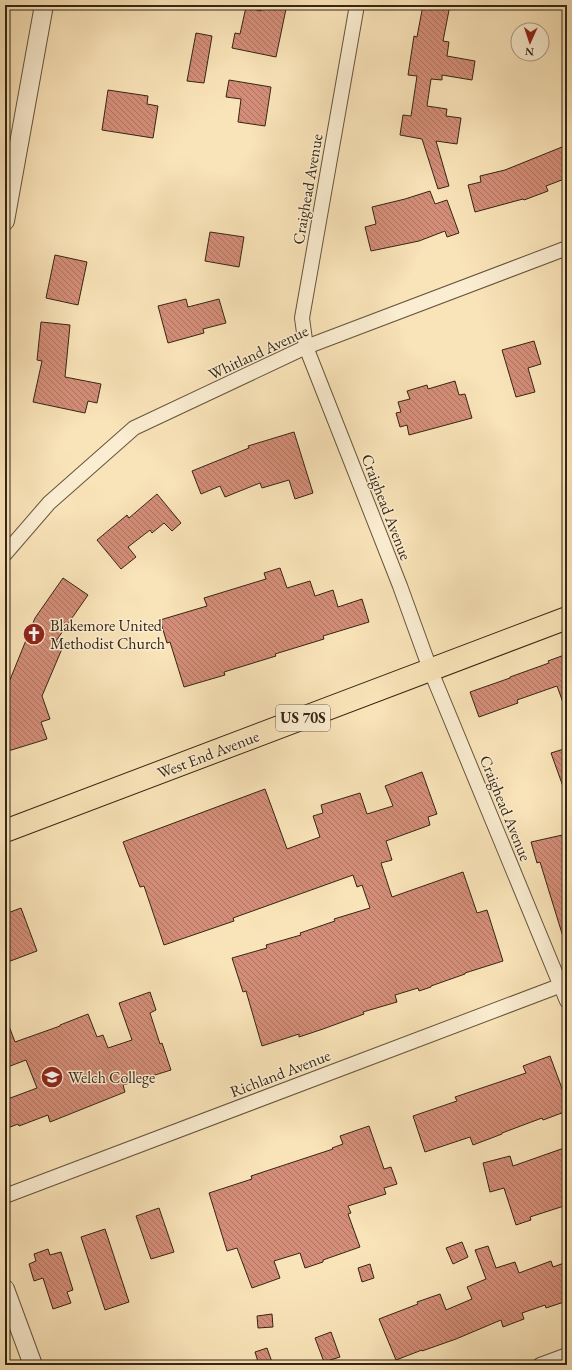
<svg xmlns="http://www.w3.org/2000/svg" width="572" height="1370" font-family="'EB Garamond',serif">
<defs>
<pattern id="building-back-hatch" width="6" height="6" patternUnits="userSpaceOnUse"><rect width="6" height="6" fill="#d38d78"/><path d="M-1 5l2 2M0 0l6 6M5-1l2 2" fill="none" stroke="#ac7361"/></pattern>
</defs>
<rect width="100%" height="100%" fill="#f9e3b8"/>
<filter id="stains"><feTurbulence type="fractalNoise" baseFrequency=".005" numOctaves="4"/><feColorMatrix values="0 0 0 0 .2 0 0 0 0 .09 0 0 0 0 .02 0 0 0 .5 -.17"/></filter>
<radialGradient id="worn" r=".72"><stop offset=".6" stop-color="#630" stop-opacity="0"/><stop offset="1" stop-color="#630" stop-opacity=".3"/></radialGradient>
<!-- building -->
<g fill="url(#building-back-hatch)" stroke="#352614">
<polygon points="262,5 286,9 276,57 232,48 235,33 240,34 246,7 261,11"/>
<polygon points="423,5 450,5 443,41 449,42 447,56 475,61 472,80 442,75 442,80 431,79 427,106 447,109 446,116 461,118 457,144 436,141 449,186 438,189 422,139 400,135 403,115 411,116 417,76 408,75 414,36 417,37"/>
<polygon points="196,33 212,36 204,83 187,81"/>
<polygon points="229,80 271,87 265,126 238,122 241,99 226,97"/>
<polygon points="108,90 148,96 147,104 158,106 153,138 102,130"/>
<polygon points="567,145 567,178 546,186 548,191 524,200 523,199 475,212 468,185 481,182 480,176 505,170"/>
<polygon points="430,191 435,204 447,200 459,233 447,237 445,231 419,241 371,251 365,227 376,224 372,207 405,199"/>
<polygon points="210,232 244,237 239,267 205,261"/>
<polygon points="55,255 87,262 78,305 46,298"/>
<polygon points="186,299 188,307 219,299 226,323 203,329 204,333 168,343 158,306"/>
<polygon points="41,322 70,325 65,377 101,384 97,403 88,401 85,413 33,402 42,361 37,360"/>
<polygon points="534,341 541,364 528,368 535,392 516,397 502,350"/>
<polygon points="455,381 459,395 465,394 472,418 409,435 407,425 400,427 396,413 401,412 398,402 410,399 407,391 427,385 428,389"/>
<polygon points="294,432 313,493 295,499 289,480 262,488 260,483 225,497 220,486 201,494 192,471 249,448 248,446"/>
<polygon points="157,494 181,523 172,531 164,523 152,533 150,530 128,547 136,557 121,569 97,540 127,515 129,518"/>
<polygon points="280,568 287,588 310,581 315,596 333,590 338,607 362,599 369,622 323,636 324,639 275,654 276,656 224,672 225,675 184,687 170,642 167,643 160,620 207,606 204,598 266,579 264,573"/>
<polygon points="63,578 88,595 56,641 64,644 42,696 50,719 41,722 47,739 5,752 5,692 35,618"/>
<polygon points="567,654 567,708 565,708 557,686 517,700 518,703 479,717 470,692 510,678 510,677 549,663 548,661"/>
<polygon points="567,748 567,792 565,792 551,753"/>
<polygon points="422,772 437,814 428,817 430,825 386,841 392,860 381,863 392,897 463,872 477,913 487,910 503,961 465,973 465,974 431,986 431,987 419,991 418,988 395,995 397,1002 363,1012 364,1014 323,1029 299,1037 299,1034 262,1046 246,991 243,992 232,958 267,948 266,945 301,935 300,933 335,921 334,919 370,908 362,885 357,887 353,875 233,918 234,921 164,945 144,886 140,887 123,842 265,789 287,849 320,837 313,816 323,813 321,805 360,793 367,814 393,806 385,786"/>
<polygon points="567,834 567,939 564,940 540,862 537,863 531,842"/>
<polygon points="21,908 37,951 5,963 5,914"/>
<polygon points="150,992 156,1010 150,1013 160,1044 162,1043 171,1070 123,1085 125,1092 50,1122 48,1115 19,1126 18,1124 5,1129 5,1100 37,1088 26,1060 5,1068 5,1019 6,1018 15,1042 60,1026 60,1025 88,1014 97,1037 103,1035 108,1048 132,1040 119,1003"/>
<polygon points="550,1056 567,1102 567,1111 543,1120 542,1118 502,1133 502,1134 473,1145 470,1137 425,1152 413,1116 457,1101 455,1097 526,1073 523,1066"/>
<polygon points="369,1126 384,1169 391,1167 397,1184 384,1188 386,1194 348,1206 351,1213 348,1214 360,1247 323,1260 323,1262 305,1268 300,1253 274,1261 280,1278 252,1288 237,1248 227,1251 209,1193 252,1179 251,1176 333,1149 332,1148 343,1144 340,1136"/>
<polygon points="567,1147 567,1205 530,1217 531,1220 516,1225 504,1188 490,1192 483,1163 510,1156 513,1166"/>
<polygon points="159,1208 174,1252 151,1259 136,1216"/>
<polygon points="105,1229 129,1302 105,1310 81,1237"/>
<polygon points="462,1242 468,1257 453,1264 446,1248"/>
<polygon points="488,1246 496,1268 515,1262 519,1273 551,1261 553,1267 567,1262 567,1301 546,1308 545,1305 522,1313 524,1319 503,1327 501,1320 456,1339 422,1351 422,1350 396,1360 379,1319 418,1304 417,1302 440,1294 446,1310 472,1299 467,1287 486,1279 475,1250"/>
<polygon points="48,1249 50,1255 61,1252 73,1290 67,1292 71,1303 53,1309 43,1278 34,1281 29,1264 36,1261 34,1254"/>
<polygon points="370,1264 374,1278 362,1282 358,1268"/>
<polygon points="272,1314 273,1327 258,1328 257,1316"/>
<polygon points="331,1332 340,1357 324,1362 315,1338"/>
<polygon points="267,1348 273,1365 259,1365 255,1352"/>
</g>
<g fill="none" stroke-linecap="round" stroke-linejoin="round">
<!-- minor casing -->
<g stroke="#66553d" stroke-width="16">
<g id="minor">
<polyline points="357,5 302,318 306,347 400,586 430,669 567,1001"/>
<polyline points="5,554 49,503 134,428 306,347 567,248"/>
<polyline points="5,1196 567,983"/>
<polyline points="540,1365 567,1355"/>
</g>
</g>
<!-- tertiary casing -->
<g stroke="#66553d" stroke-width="20">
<g id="tertiary">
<polyline points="5,221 44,5"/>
<polyline points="5,1289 33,1365"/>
</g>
</g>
<!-- primary casing -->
<g stroke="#352614" stroke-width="24">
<polyline id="primary" points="5,831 567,618"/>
</g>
<!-- minor -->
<use href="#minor" stroke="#fbedd1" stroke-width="14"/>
<!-- tertiary -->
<use href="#tertiary" stroke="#fbedd1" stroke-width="18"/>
<!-- primary -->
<use href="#primary" stroke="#f9e3b8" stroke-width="22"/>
</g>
<!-- icons -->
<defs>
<g id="church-disc" transform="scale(1.15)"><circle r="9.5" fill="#8f2418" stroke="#fbedd1"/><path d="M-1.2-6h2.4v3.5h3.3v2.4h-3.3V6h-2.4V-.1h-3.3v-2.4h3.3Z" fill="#fff"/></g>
<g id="school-disc" transform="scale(1.15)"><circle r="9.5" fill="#8f2418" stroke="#fbedd1"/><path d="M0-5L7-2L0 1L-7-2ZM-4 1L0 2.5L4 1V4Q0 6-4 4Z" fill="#fff"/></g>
</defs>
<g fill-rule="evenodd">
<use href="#church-disc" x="34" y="634"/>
<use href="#school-disc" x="52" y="1077"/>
</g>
<g text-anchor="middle" stroke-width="3" stroke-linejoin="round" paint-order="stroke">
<!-- shield labels -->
<rect fill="#fbedd1" stroke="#70624d" stroke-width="1" x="276" y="705" width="54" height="26" rx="3"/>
<g font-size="15" font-weight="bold" fill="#352614">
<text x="303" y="723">US 70S</text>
</g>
<!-- street labels -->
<g font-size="16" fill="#352614" stroke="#fbedd1">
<text transform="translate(307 189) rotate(-80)" y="6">Craighead Avenue</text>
<text transform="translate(258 352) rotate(-25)" y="6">Whitland Avenue</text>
<text transform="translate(387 507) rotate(69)" y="6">Craighead Avenue</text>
<text transform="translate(208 754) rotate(-21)" y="6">West End Avenue</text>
<text transform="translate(506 808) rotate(68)" y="6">Craighead Avenue</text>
<text transform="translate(280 1073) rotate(-21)" y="6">Richland Avenue</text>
</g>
<!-- poi labels -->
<g font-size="16" fill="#352614" stroke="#fbedd1" text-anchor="start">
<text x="50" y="631">Blakemore United<tspan x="50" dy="18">Methodist Church</tspan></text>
<text x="68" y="1083">Welch College</text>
</g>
</g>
<!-- margin -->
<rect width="572" height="1370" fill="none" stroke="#f9e3b8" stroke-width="20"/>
<rect x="6" y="6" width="560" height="1358" fill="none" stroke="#352614" stroke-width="2"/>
<rect x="10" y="10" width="552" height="1350" fill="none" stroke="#352614"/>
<!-- north arrow -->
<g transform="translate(530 42) rotate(183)"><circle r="19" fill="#fbedd1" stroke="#ac9d85"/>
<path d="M0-3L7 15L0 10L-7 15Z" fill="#8f2418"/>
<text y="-6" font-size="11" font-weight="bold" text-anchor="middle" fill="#352614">N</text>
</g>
<rect width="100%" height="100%" filter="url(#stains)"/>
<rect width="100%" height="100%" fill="url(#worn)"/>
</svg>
